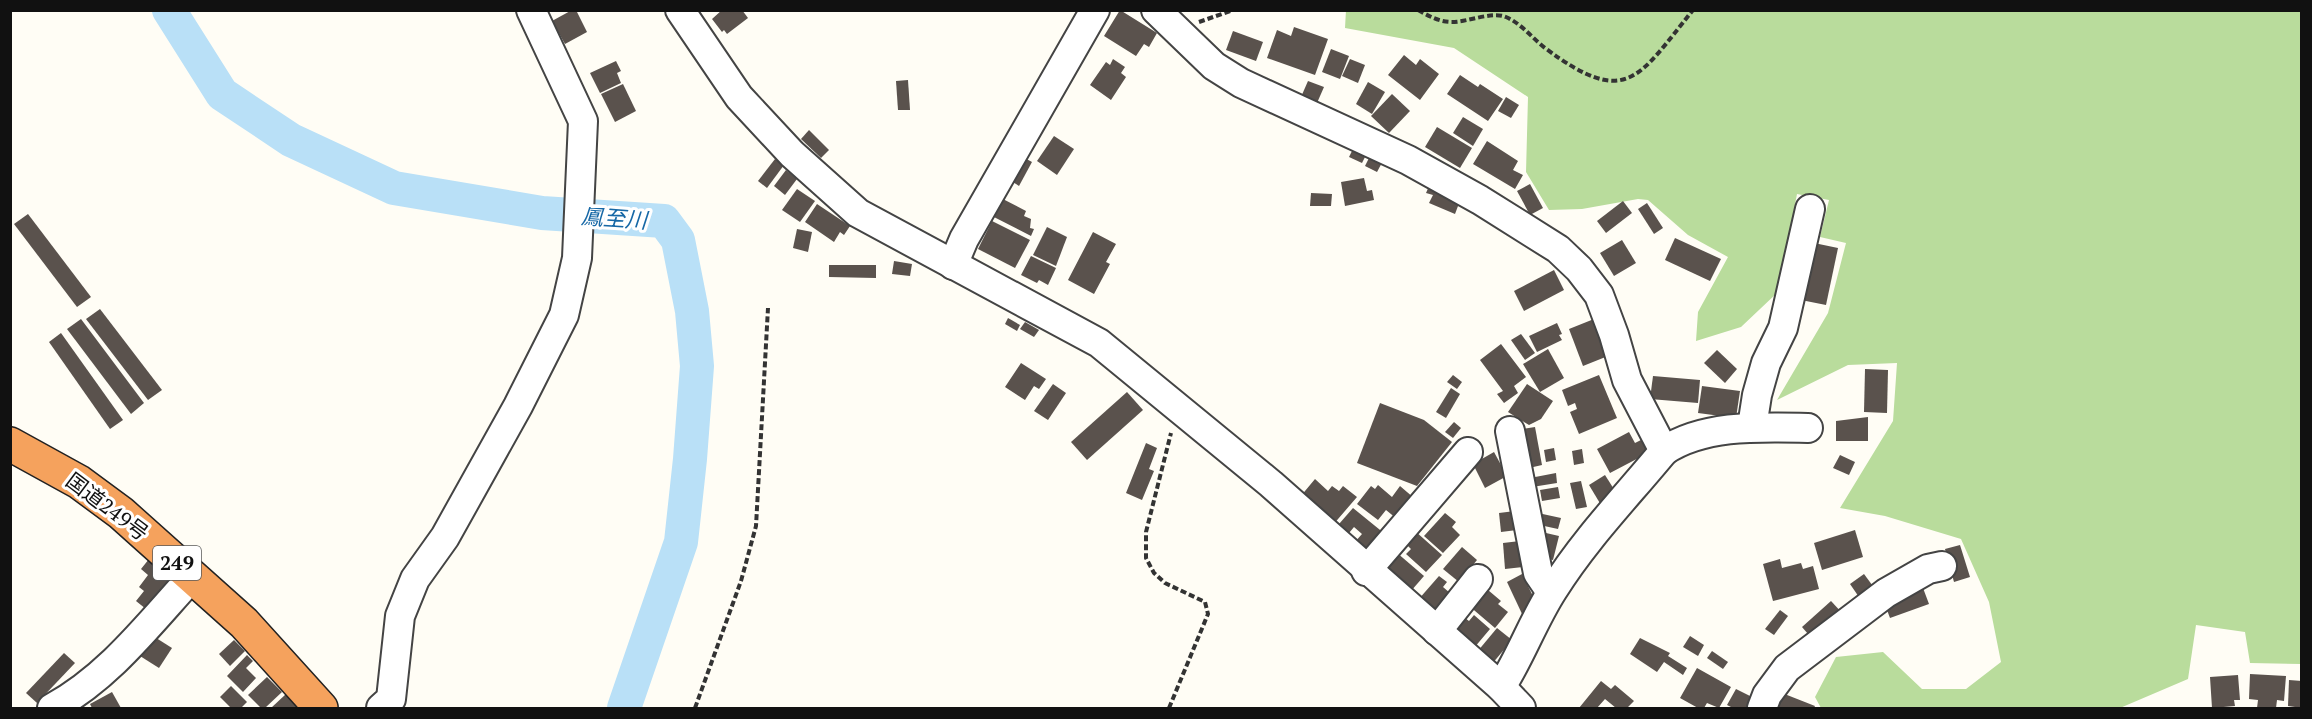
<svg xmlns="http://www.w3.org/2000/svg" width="2312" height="719" font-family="'PT Serif','Noto Sans JP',serif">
<rect width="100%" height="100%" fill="#fffdf5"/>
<!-- forest -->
<polygon fill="#b9dc9c" points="1346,10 2301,11 2301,664 2250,663 2245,632 2196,625 2188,679 2120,708 1821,708 1815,697 1836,657 1883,652 1922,689 1966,689 2001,662 1989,602 1961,539 1885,516 1840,508 1893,421 1897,363 1848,365 1777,400 1828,313 1846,243 1820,237 1829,200 1797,194 1778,292 1741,327 1696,341 1698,312 1728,257 1688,235 1648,200 1638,199 1582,209 1549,210 1526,172 1528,97 1454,48 1345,28"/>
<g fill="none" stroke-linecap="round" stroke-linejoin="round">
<!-- river -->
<polyline stroke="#b9e0f7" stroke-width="34" points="169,10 222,94 291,140 394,188 542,213 664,221 678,240 692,311 697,366 690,459 681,542 624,708"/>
</g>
<!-- building -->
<g fill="#5a524d">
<polygon points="572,10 576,10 587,32 565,44 552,21"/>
<polygon points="722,10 742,10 748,18 727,34 724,30 722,32 712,19"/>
<polygon points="1120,10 1157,33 1149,47 1144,44 1136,56 1104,36"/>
<polygon points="1294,27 1328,39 1315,75 1267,58 1277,30 1291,36"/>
<polygon points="1233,31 1263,42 1256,61 1226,50"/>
<polygon points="1331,49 1349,56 1340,79 1322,72"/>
<polygon points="1404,55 1416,65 1420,59 1439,74 1420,100 1388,75"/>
<polygon points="1113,59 1125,67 1121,73 1126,77 1111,100 1090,85 1106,62 1110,65"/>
<polygon points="1350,59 1365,65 1358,83 1342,76"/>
<polygon points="616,61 621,71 617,73 621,83 600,93 590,73"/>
<polygon points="1460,75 1478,87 1480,84 1503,99 1488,121 1447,94"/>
<polygon points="908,80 910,110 898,110 896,81"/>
<polygon points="1308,81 1324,87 1317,103 1301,97"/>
<polygon points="1368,82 1385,92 1372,114 1356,104"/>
<polygon points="623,84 636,111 615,122 601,94"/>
<polygon points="1392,94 1410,111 1389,133 1371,116"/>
<polygon points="1506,97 1519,105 1511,118 1498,111"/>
<polygon points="1463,117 1483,129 1473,146 1453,133"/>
<polygon points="1437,127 1472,148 1460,168 1425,147"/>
<polygon points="809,130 829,150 821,158 801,139"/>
<polygon points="1054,136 1074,149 1057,175 1037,161"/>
<polygon points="1487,141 1518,161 1513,170 1523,175 1515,189 1473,164"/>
<polygon points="1355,145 1368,151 1362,163 1349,157"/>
<polygon points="1372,152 1384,159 1377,172 1365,166"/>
<polygon points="1021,156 1032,162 1019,186 1008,179"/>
<polygon points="775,159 784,165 767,188 758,181"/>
<polygon points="786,170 797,179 785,195 774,186"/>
<polygon points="1364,178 1367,191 1372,190 1374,200 1345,206 1341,182"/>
<polygon points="1430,184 1461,198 1455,214 1429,203 1433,195 1426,193"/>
<polygon points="1530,184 1543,208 1530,215 1517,191"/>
<polygon points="797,189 815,201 800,222 782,210"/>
<polygon points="1311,193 1332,194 1331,206 1310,206"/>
<polygon points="997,196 1026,211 1024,216 1031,219 1030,228 1034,229 1031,236 988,214"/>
<polygon points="1623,201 1632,213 1606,233 1597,221"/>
<polygon points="1647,203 1663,228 1654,234 1638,209"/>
<polygon points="817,204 850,226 844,235 840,232 834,242 805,222"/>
<polygon points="28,214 91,297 77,307 14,224"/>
<polygon points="992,221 1030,240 1015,268 978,249"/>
<polygon points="1047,227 1067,237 1056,266 1033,255"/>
<polygon points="797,229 812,232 808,252 793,248"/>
<polygon points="1093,232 1116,244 1106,262 1110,264 1094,294 1068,280"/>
<polygon points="1675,238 1721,259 1710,281 1665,260"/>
<polygon points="1622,240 1636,263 1614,276 1600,253"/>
<polygon points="1814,243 1838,248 1826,305 1801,300"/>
<polygon points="1031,256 1056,268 1048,285 1039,280 1037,283 1021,275"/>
<polygon points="894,261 912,264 910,276 892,274"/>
<polygon points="829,265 876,265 876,278 829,277"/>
<polygon points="1554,270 1564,290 1524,311 1514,291"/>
<polygon points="100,309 162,390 148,400 86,319"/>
<polygon points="1008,318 1020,325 1017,331 1005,324"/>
<polygon points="81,319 144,403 131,414 67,329"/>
<polygon points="1594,319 1608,356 1583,366 1569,329"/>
<polygon points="1025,322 1039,330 1034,337 1020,329"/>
<polygon points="1557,323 1562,334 1559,335 1562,340 1537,352 1529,336"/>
<polygon points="61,333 123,420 110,429 49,342"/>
<polygon points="1521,334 1535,353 1525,360 1511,340"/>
<polygon points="1501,344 1526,377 1514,386 1518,393 1504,403 1497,394 1503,391 1480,360"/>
<polygon points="1548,349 1564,378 1540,392 1523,364"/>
<polygon points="1717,350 1737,369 1725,383 1704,363"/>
<polygon points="1021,363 1046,379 1039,389 1034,386 1025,400 1005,387"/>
<polygon points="1865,369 1888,370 1887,413 1864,412"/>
<polygon points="1453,375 1462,382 1457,389 1447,382"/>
<polygon points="1599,375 1617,418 1579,434 1570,412 1577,409 1575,403 1568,406 1562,390"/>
<polygon points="1653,376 1700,380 1698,403 1650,399"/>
<polygon points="1053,384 1066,393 1048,420 1034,411"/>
<polygon points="1527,384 1553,401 1541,419 1529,425 1508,412"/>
<polygon points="1702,386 1740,391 1736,418 1698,413"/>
<polygon points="1451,388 1460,394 1446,418 1436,412"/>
<polygon points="1127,392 1143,410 1087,460 1071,442"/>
<polygon points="1380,403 1424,420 1452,442 1417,486 1357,463"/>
<polygon points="1868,417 1868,441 1836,441 1836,421"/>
<polygon points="1454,422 1461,428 1453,438 1445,432"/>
<polygon points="1535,427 1542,465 1529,468 1517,430"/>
<polygon points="1629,432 1635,443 1643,439 1650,452 1610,473 1597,449"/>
<polygon points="1146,443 1157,448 1149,469 1154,471 1142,500 1126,493"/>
<polygon points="1554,448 1556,460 1546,462 1544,450"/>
<polygon points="1582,449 1584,463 1574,465 1572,451"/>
<polygon points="1494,452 1507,476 1485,488 1473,464"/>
<polygon points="1840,455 1855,462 1849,475 1833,468"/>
<polygon points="1556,473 1557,483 1532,487 1530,478"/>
<polygon points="1605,475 1617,494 1601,505 1589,485"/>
<polygon points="1315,479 1328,491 1332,486 1339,491 1343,486 1357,497 1332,526 1315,512 1319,507 1300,497"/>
<polygon points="1581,481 1587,507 1576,509 1570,483"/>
<polygon points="1378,485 1392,497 1400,486 1414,498 1397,519 1386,510 1378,520 1357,504 1371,486 1375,489"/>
<polygon points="1558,487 1560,498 1542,501 1540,490"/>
<polygon points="1353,508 1385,534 1368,555 1354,543 1362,534 1354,527 1349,533 1339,524"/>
<polygon points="1515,511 1517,530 1501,532 1499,513"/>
<polygon points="1445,513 1456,522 1452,527 1460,535 1443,553 1424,536"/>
<polygon points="1538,513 1561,518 1558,529 1535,524"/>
<polygon points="1855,530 1863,557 1822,570 1814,543"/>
<polygon points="1415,531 1442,555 1426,572 1406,554 1411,549 1405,543"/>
<polygon points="1546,533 1559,536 1553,560 1540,557"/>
<polygon points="1520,541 1523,567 1505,569 1503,543"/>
<polygon points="1960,545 1970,577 1954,582 1945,549"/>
<polygon points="1462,547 1477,560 1459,582 1443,569"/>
<polygon points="1396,552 1424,576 1411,591 1383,567"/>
<polygon points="153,554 181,577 151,613 136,601 144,591 139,587 148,575 141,569"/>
<polygon points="1780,559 1782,568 1801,563 1803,569 1813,566 1819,589 1773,601 1763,564"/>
<polygon points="1522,574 1539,608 1523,616 1507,582"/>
<polygon points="1864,574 1878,593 1863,603 1850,584"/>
<polygon points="1439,576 1447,582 1443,587 1450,593 1432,612 1418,600"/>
<polygon points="1923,588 1929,604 1890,618 1884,602"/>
<polygon points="1488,590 1501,601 1498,604 1508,612 1495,628 1468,605 1478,593 1482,597"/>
<polygon points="1831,601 1844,615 1814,641 1802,627"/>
<polygon points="1780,610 1788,616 1774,635 1765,629"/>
<polygon points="1457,612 1469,621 1474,615 1490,629 1474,648 1452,629"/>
<polygon points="1497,628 1512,640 1492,664 1477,652"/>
<polygon points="153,636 172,648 159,668 140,656"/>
<polygon points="1690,636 1704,645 1698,656 1683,647"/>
<polygon points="1640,638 1670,653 1668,656 1687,668 1683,675 1664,662 1657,672 1630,654"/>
<polygon points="234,640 245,651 230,666 219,654"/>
<polygon points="1712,651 1728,662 1723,669 1707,658"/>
<polygon points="64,653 75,663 37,703 26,693"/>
<polygon points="247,655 253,661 246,668 256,678 243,692 227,676"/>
<polygon points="1697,668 1731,687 1719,708 1707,703 1704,708 1698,708 1680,698"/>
<polygon points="2250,674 2286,676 2284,701 2277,700 2276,708 2257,708 2258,700 2249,699"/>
<polygon points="2238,675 2240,700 2234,700 2235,706 2212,708 2210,677"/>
<polygon points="267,677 282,692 265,708 261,708 248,695"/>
<polygon points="2289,680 2302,681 2302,708 2288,706"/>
<polygon points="1601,681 1611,689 1615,685 1634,701 1627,708 1616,708 1605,699 1597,708 1579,708"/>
<polygon points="231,686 247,702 241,708 231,708 220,697"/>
<polygon points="1736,689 1756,699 1750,708 1733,708 1727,705"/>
<polygon points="112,692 121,708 92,708 90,704"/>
<polygon points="1782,693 1815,706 1814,708 1775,708"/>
<polygon points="286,694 301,708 271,708"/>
</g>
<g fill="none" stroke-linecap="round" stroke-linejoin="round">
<!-- minor casing -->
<g stroke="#444" stroke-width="32">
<g id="minor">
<polyline points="680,10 739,97 792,154 858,213 1099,343 1271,484 1501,687 1521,708"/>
<path d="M 1156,10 L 1214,66 L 1241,83 L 1408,160 L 1480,200 L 1558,249 L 1579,269 L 1599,295 L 1614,335 L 1627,380 L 1664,451 C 1626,497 1585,539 1553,590 C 1533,621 1521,656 1501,687"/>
<polyline points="953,265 964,239 1095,10"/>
<polyline points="1752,427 1757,395 1766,363 1783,328 1810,209"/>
<polyline points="1510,431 1538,573 1551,592"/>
<path d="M 1664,451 C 1704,424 1761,427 1808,428"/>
<polyline points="1366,571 1468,452"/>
<polyline points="1437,631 1478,579"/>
<path d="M 52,708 C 109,677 149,624 192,577"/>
<polyline points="381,708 391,699 400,616 415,579 445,537 518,406 564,315 577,258 583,121 531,10"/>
<polyline points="1762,708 1767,695 1787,668 1886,593 1928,569 1942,566"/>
</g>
</g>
<!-- highway casing -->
<g stroke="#222" stroke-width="36">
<polyline id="highway" points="10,444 79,482 121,513 244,623 321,708"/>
</g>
<!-- path -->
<g stroke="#333" stroke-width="4" stroke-dasharray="6 3" stroke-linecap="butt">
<path d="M 1418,10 C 1429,16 1439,22 1452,22 C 1468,22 1492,11 1506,17 C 1522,24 1532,38 1545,48 C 1627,109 1638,78 1693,10"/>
<polyline points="1199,22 1233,10"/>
<polyline points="695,708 741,581 756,526 768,308"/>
<polyline points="1169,708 1208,614 1205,602 1165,583 1154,573 1146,558 1146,532 1171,433"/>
</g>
<!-- minor -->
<use href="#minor" stroke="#fff" stroke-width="28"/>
<!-- highway -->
<use href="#highway" stroke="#f5a25d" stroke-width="33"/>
</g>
<g text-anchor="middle" stroke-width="6" stroke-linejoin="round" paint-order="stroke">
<!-- shield labels -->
<rect fill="#fff" stroke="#585858" stroke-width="1.5" x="153" y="546" width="48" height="34" rx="4.5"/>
<g font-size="20" font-weight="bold" fill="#111">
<text x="177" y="570">249</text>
</g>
<!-- street labels -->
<g font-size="21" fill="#111" stroke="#fff">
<text transform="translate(107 507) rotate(37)" y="7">国道249号</text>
</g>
<!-- water labels -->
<g font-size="22" font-style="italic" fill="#1768a6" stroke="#fff">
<text transform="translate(614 218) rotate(4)" y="8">鳳至川</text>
</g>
</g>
<!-- border -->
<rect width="2312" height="719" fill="none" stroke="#111111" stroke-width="24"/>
</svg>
